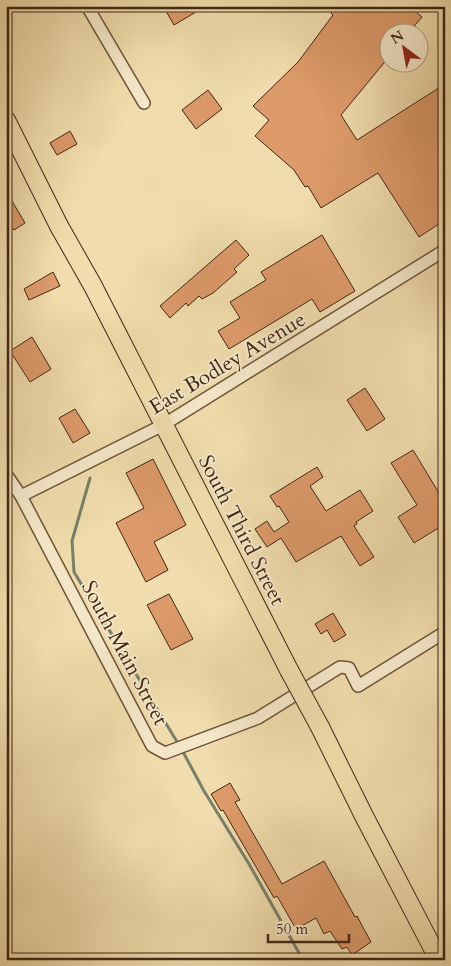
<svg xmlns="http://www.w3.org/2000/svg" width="451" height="966" font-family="Cardo,serif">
<rect width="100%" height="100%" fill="#f0dcac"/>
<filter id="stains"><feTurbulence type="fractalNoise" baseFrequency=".004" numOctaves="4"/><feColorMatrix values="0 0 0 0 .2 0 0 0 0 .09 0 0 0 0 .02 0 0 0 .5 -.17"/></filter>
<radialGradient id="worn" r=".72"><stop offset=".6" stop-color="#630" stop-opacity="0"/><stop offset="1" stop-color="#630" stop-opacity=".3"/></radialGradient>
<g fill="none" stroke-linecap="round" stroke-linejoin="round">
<!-- stream -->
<g stroke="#77806b" stroke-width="3">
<polyline points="90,478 72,541 74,572 179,745"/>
<polyline points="182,750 204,791 249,864 303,960"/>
</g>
</g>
<!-- building -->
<g fill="#dd9a6a" stroke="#402714">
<polygon points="163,6 206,6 174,25"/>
<polygon points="335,6 409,6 422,17 409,32 388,32 388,58 341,115 357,140 445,84 445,220 419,237 378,173 321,208 308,186 305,187 294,170 255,136 269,120 253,106 298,62 333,15 330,12"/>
<polygon points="208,90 222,109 196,129 182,110"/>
<polygon points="70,131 77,144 57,155 50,143"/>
<polygon points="6,191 25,223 14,230 12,227 6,230"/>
<polygon points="322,235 355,291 320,312 312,299 229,349 218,331 240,318 230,302 266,280 261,272"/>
<polygon points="236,240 249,255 234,269 237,272 213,293 202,299 199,296 188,306 186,303 170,318 160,306"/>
<polygon points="53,272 60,286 29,300 24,289"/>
<polygon points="32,337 51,369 30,382 10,351"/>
<polygon points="365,388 385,419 367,431 347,400"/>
<polygon points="75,409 90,433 73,443 59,418"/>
<polygon points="413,450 445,503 445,524 414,543 398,517 417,505 391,463"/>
<polygon points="153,459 186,525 154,542 168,570 146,582 116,523 144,508 126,473"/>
<polygon points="317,467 323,477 310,486 326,511 360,490 373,511 356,522 357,524 354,526 374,557 360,566 341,536 296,562 281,538 267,547 255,529 267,521 274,532 289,522 279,506 277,507 270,496"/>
<polygon points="169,594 193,639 171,650 147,605"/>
<polygon points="333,613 346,635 334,642 327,630 321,634 315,624"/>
<polygon points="230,783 240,800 235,802 282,884 324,861 355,917 357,916 371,942 352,955 347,947 342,949 330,931 324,934 316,918 296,929 277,896 274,898 223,810 221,811 211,794"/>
</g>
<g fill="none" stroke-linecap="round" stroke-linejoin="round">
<!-- street casing -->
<g stroke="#6c543a" stroke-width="14">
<g id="street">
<polyline points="87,6 144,103"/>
<polyline points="6,474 21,496 152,746 165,753 258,718 340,667 349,668 358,686 445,632"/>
<polyline points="21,496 163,425 445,250"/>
</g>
</g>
<!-- primary casing -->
<g stroke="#402714" stroke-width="20">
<g id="primary">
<polyline points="6,120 59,226 93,286 289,670"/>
<polyline points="320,727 364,816 439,960"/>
</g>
</g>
<!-- street -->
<use href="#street" stroke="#f5e8c9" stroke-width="11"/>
<!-- primary -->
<use href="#primary" stroke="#f0dcac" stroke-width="18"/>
<!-- primary-bridge casing -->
<g stroke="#402714" stroke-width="20" stroke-linecap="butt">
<polyline id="primary-bridge" points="289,670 320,727"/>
</g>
<!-- primary-bridge -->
<use href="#primary-bridge" stroke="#f0dcac" stroke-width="18"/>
</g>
<g text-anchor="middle" stroke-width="4" stroke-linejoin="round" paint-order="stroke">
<!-- street labels -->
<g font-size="21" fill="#402714" stroke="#f5e8c9">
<text transform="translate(227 363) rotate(-31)" y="7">East Bodley Avenue</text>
<text transform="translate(242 530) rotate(63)" y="7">South Third Street</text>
<text transform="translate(125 653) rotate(62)" y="7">South Main Street</text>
</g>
</g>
<!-- margin -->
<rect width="451" height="966" fill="none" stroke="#f0dcac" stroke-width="25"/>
<rect x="8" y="8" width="436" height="951" fill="none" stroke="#402714" stroke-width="2.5"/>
<rect x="12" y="12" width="426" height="941" fill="none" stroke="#402714"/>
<!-- north arrow -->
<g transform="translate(404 48) rotate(328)"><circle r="24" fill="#f5e8c9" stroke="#ad9b81"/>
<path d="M0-4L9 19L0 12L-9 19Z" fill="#8f2418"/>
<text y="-8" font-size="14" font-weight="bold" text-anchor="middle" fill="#402714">N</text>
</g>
<!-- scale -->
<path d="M268 934v8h81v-8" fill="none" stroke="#402714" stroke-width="2.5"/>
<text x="276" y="934" font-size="15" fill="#402714" stroke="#f5e8c9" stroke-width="4" paint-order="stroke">50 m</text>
<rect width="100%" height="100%" filter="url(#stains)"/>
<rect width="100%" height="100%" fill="url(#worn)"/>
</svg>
